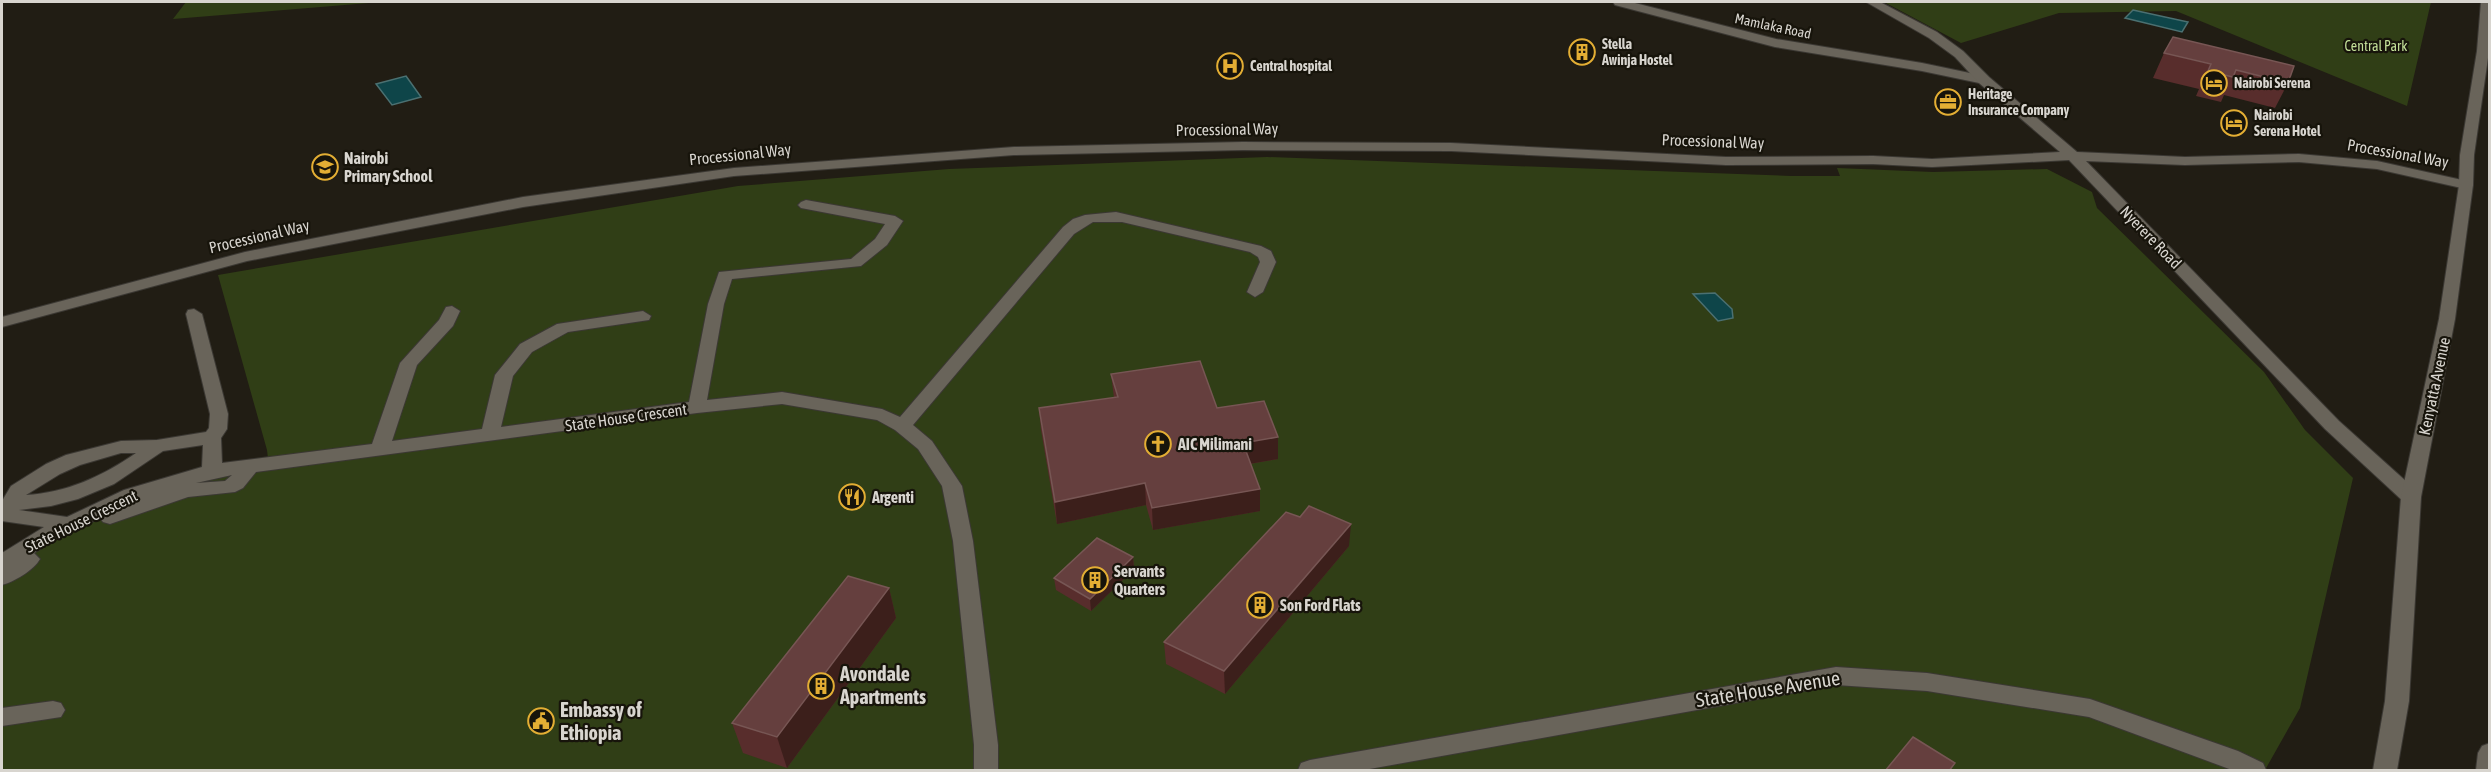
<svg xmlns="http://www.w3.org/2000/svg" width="2491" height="772" font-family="'Asap Condensed',sans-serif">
<rect width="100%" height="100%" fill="#211d14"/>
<!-- green -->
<g fill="#303e16">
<polygon points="186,2 381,2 173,19"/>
<polygon points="1884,2 2431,2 2407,106 2176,11 2059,13 1961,43"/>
<polygon points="1267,157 1791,176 1840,176 1837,168 1933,172 2047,169 2092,192 2097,208 2264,372 2305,430 2353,478 2300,708 2265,770 2,770 2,570 51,538 145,494 269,467 267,450 218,275 738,186 949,169"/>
</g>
<!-- water -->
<g fill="#0e4549" stroke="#4b7071" stroke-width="1.5">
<polygon points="2133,10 2188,22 2182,32 2125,18"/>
<polygon points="406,76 421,97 392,105 376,84"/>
<polygon points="1715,293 1732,309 1733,318 1718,321 1693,294"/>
</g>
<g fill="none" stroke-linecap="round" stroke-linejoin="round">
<!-- minor casing -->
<g stroke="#3b3833" stroke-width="2">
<g id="minor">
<polygon points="1613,2 1631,2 1776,39 1922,63 1984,76 1991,80 1984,84 1922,71 1775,47 1615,5"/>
<path d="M 806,200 L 895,216 L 903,221 L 887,245 L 861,266 L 732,279 L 724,304 L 707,400 L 782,392 L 882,409 L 900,417 L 1063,227 L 1073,219 L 1085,215 L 1116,212 L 1261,246 L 1271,251 L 1276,262 L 1263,292 L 1255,297 L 1247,292 L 1260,262 L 1258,257 L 1250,252 L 1122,222 L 1093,222 L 1074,234 L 913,425 L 932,441 L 962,486 L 973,541 L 998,745 L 998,770 L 974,770 L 974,745 L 953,541 L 942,486 L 918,449 L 895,430 L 877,420 L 782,404 L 697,413 L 256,472 L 243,488 L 235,492 L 188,497 L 110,524 L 103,522 L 100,518 L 61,536 L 34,553 L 40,559 C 34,570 14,582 2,585 L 2,553 L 44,527 L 2,521 L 2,501 L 11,486 L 46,464 L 66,455 L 121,441 L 157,440 L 206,432 L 209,428 L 210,414 L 186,314 L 188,310 L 194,309 L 202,314 L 228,414 L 227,429 L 221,438 L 222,463 L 372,444 L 400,363 L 439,320 L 446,307 L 452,306 L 460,311 L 453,326 L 417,365 L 392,441 L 482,429 L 495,375 L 520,344 L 557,324 L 643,311 L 651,316 L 649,320 L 568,332 L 532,352 L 513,376 L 501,427 L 689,402 L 708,304 L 719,272 L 851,259 L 875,239 L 885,224 L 801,208 L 798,205 L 801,202 ZM 203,445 L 202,467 L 124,490 L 67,517 L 19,510 L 51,506 L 78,499 L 114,484 L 163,451 ZM 121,453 L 136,453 C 103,476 66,493 26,495 L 60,474 L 80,465 ZM 232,475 L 225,481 L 196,483 Z"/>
<polygon points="53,701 61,703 65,710 61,717 2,726 2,708"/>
</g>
</g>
<!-- tertiary casing -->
<g stroke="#3b3833" stroke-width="2">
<polygon id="tertiary" points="1866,2 1880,2 1937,32 1963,51 1989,77 2077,152 2185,157 2299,154 2377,161 2471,182 2473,185 2471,188 2466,189 2377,169 2299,162 2185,165 2086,161 2339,421 2418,492 2421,497 2418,502 2411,504 2404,502 2325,429 2069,160 1932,167 1873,164 1726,165 1451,151 1243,150 1014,155 734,176 523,207 247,261 2,327 2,317 245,252 523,197 734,168 1014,147 1243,142 1451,143 1726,157 1873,156 1932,159 2060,152 1979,83 1955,57 1929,38"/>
</g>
<!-- secondary casing -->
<g stroke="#3b3833" stroke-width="2">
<g id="secondary">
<polygon points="2481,2 2490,2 2489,51 2474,155 2473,185 2455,319 2421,497 2409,701 2397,770 2373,770 2385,701 2401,497 2439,319 2459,185 2460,155 2477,51"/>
<polygon points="1836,667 1927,673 2090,699 2238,751 2263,763 2266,770 2232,770 2089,717 1927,691 1836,685 1364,770 1298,770 1301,763 1310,760"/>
<polygon points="2490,743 2490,770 2476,770 2478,753 2482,746"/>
</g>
</g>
<!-- minor -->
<use href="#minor" fill="#69645a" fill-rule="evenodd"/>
<!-- tertiary -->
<use href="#tertiary" fill="#69645a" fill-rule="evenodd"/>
<!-- secondary -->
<use href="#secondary" fill="#69645a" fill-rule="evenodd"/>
</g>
<!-- wall -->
<g fill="#582d2c">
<polygon points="2164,53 2288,83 2275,108 2224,95 2221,102 2196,96 2199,89 2153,78"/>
<polygon points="1111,374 1217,408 1278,459 1250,464 1260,489 1260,511 1153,530 1146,505 1057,524 1041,430 1039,408 1114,398"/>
<polygon points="1349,546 1225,694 1166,664 1164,642"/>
<polygon points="1133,557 1134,569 1091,611 1056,590 1054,578"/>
<polygon points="889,588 896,618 787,768 743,753 732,723"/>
</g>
<!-- shaded-wall -->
<g fill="#3c1f1b">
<polygon points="1278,437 1278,459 1243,465 1243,443"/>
<polygon points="1145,483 1146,505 1057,524 1055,502"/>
<polygon points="1260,489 1260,511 1153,530 1152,508"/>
<polygon points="1351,524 1349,546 1225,694 1224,671"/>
<polygon points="1133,557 1134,569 1091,611 1090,599"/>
<polygon points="889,588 896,618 787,768 777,737"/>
</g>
<!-- building -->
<g fill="#653f3e" stroke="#775654" stroke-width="1.5">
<polygon points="2173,37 2294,66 2288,83 2236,70 2233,77 2208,71 2211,64 2164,53"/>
<polygon points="1200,361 1217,408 1264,401 1278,437 1243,443 1260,489 1152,508 1145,483 1055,502 1039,408 1118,397 1111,374"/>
<polygon points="1309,506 1351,524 1224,671 1164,642 1286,512 1300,517"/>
<polygon points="1097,538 1133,557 1090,599 1054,578"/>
<polygon points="848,576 889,588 777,737 732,723"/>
<polygon points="1913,737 1955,763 1949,771 1885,771"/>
</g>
<!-- icons -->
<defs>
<g id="building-ring" transform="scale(1.35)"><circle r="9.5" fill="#17140b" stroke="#e3ae34" stroke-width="1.5"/><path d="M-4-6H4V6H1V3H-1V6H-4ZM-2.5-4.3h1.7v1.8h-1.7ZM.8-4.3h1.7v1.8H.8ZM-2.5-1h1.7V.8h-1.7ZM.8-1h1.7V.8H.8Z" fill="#e3ae34"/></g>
<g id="hospital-ring" transform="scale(1.35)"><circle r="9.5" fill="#17140b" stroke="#e3ae34" stroke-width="1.5"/><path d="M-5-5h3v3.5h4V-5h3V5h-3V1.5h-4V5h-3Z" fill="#e3ae34"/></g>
<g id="hotel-ring" transform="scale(1.35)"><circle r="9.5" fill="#17140b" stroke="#e3ae34" stroke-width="1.5"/><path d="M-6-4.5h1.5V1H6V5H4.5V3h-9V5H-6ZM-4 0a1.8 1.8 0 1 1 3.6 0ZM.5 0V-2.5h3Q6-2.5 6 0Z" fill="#e3ae34"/></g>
<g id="office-ring" transform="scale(1.35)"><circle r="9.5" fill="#17140b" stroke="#e3ae34" stroke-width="1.5"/><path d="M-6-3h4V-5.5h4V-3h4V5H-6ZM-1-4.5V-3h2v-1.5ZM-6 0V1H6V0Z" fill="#e3ae34"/></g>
<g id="school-ring" transform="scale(1.35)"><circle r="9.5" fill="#17140b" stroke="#e3ae34" stroke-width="1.5"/><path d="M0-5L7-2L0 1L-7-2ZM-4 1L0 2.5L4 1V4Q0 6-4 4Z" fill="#e3ae34"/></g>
<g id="church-ring" transform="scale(1.35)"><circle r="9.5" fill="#17140b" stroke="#e3ae34" stroke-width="1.5"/><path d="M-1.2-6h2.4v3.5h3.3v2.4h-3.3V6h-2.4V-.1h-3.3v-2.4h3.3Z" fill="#e3ae34"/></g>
<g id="restaurant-ring" transform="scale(1.35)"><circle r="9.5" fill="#17140b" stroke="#e3ae34" stroke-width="1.5"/><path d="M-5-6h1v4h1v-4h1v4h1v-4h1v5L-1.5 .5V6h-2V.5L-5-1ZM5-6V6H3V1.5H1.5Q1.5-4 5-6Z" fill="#e3ae34"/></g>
<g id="civic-ring" transform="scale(1.35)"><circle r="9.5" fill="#17140b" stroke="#e3ae34" stroke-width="1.5"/><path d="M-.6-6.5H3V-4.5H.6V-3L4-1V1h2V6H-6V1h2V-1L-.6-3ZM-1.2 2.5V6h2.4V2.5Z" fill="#e3ae34"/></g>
</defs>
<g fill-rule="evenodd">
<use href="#building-ring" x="1582" y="52"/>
<use href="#hospital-ring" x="1230" y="66"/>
<use href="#hotel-ring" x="2214" y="83"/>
<use href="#office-ring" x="1948" y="102"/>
<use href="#hotel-ring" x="2234" y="123"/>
<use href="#school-ring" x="325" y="167"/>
<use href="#church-ring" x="1158" y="444"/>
<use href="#restaurant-ring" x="852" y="497"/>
<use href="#building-ring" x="1095" y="580"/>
<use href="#building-ring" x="1260" y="605"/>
<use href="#building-ring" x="821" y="686"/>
<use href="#civic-ring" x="541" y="721"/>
</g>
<g text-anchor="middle" stroke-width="4.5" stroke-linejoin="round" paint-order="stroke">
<!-- far-street labels -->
<g font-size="14" fill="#d8d5cf" stroke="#17140b">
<text transform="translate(1773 26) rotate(12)" y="5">Mamlaka Road</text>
</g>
<!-- far-poi labels -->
<g font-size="14" font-weight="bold" fill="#d8d5cf" stroke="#17140b" text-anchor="start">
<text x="1602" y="49">Stella<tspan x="1602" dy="16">Awinja Hostel</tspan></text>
<text x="1250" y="71">Central hospital</text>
<text x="2234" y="88">Nairobi Serena</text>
<text x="1968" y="99">Heritage<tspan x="1968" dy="16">Insurance Company</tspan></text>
<text x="2254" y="120">Nairobi<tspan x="2254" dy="16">Serena Hotel</tspan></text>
</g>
<!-- far-park labels -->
<g font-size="14" fill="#c3df98" stroke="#17140b">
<text x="2376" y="51">Central Park</text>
</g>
<!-- street labels -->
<g font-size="16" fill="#d8d5cf" stroke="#17140b">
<text transform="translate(1227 129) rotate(-1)" y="6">Processional Way</text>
<text transform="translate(1713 141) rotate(2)" y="6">Processional Way</text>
<text transform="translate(2398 153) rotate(10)" y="6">Processional Way</text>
<text transform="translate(740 154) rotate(-6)" y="6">Processional Way</text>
<text transform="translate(259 236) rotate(-13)" y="6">Processional Way</text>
<text transform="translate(2151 237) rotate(46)" y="6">Nyerere Road</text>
<text transform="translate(2434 386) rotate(-78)" y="6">Kenyatta Avenue</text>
<text transform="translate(626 417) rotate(-8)" y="6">State House Crescent</text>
<text transform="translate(81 521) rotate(-26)" y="6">State House Crescent</text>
</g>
<!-- poi labels -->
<g font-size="16" font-weight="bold" fill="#d8d5cf" stroke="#17140b" text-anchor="start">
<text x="344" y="164">Nairobi<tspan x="344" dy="18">Primary School</tspan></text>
<text x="1178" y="450">AIC Milimani</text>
<text x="872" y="503">Argenti</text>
<text x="1114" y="577">Servants<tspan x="1114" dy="18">Quarters</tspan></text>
<text x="1280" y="611">Son Ford Flats</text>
</g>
<!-- near-poi labels -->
<g font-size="20" font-weight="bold" fill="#d8d5cf" stroke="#17140b" text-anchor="start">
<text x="840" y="681">Avondale<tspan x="840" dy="23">Apartments</tspan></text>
<text x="560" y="717">Embassy of<tspan x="560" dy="23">Ethiopia</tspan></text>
</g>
<!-- near-street labels -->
<g font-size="20" fill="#d8d5cf" stroke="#17140b">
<text transform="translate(1768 689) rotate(-9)" y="7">State House Avenue</text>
</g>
</g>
<!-- border -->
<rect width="2491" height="772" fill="none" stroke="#d8d5cf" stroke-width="6"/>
</svg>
